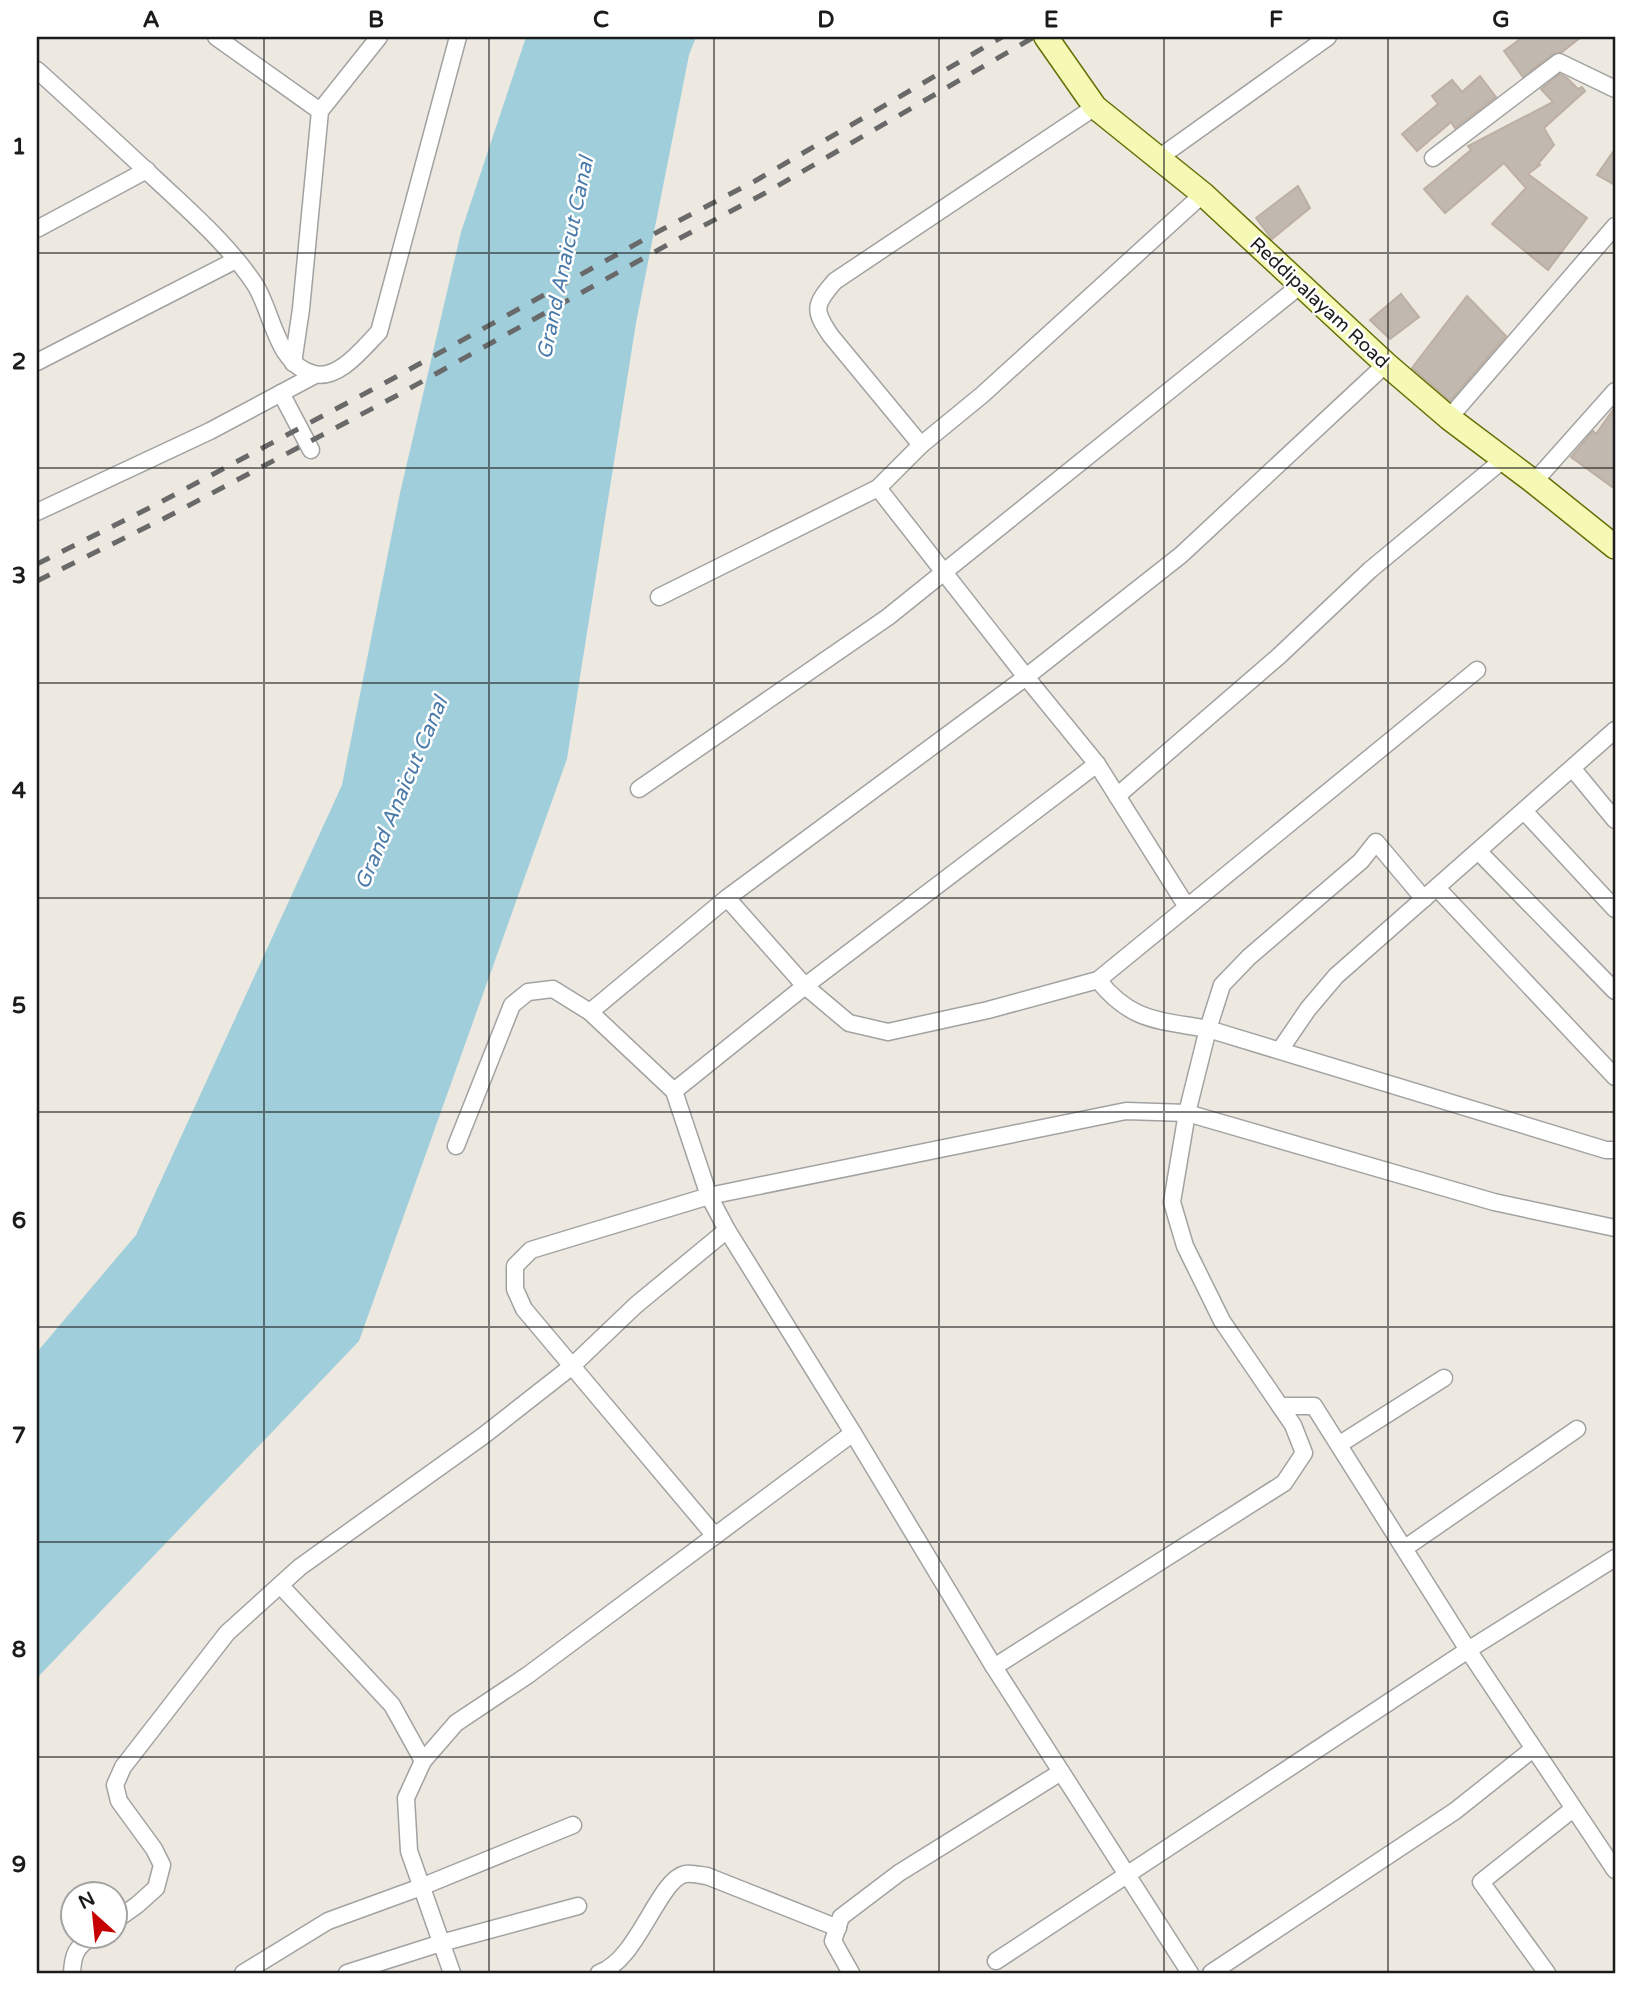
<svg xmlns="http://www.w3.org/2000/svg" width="1652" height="2010" font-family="'Varela Round',sans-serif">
<rect width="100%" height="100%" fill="#ede9e1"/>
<!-- water -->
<polygon fill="#a1cedb" points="526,37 696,37 689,55 636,323 567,759 359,1341 37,1678 37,1352 136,1235 342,785 400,493 461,232"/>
<!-- building -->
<g fill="#c1b8b0" stroke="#beafa3" stroke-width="2">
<polygon points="1523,37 1581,37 1562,52 1553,54 1523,77 1504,51"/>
<polygon points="1560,74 1567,78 1578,89 1582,87 1585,91 1544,128 1554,145 1538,164 1540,165 1528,174 1587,218 1548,270 1492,224 1526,188 1504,163 1445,213 1424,189 1471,150 1468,146 1553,102 1541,89"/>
<polygon points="1480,76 1496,97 1455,128 1451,122 1417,151 1402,134 1438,104 1432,96 1452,80 1462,92"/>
<polygon points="1615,149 1615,185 1597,175"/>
<polygon points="1298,186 1310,208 1272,239 1256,218"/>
<polygon points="1401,294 1419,317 1390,339 1370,320"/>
<polygon points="1467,296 1506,336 1450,401 1412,368"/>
<polygon points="1615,407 1615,489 1571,457 1593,431 1596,434"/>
</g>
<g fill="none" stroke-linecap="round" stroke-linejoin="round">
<!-- street casing -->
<g stroke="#a2a2a2" stroke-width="19">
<g id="street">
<polyline points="216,37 320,111"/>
<path d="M 37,70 C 79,108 121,147 163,186 C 195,216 229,246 254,283 C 273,311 275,364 314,374 C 339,380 363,348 379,332 L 458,37"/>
<polyline points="1160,157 1328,37"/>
<polyline points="1433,158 1559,62 1615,89"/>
<polyline points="37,229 147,170"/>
<polyline points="37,362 236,260"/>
<polyline points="293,363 301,309 320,111 379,37"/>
<polyline points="281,393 311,450"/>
<polyline points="1449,418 1615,226"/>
<path d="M 921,445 L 831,336 C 813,310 814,305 835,281 L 1095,107"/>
<polyline points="1534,482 1615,391"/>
<polyline points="37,512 210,431 315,375"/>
<polyline points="659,597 878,488"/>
<polyline points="1573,769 1615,820"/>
<polyline points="639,789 888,617 1302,284"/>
<polyline points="1117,796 1279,656 1370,570 1504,459"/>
<polyline points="1524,811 1615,909"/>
<polyline points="1478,851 1615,991"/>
<polyline points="1437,888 1615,1077"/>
<polyline points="727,898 805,986 849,1023 888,1032 988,1010 1098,980 1477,670"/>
<polyline points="1187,907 1097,764 1026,677 878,488 921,445 982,395 1203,194"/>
<path d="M 1098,980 C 1131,1022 1159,1020 1208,1029 L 1606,1150 L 1615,1150"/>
<polyline points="590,1012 727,898 1026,677 1181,555 1386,364"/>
<polyline points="1280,1050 1308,1009 1336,976 1615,730"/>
<polyline points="674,1091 805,986 1097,764"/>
<polyline points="456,1146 512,1005 528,992 553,989 590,1012 674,1091 709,1196 727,1230 853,1433 994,1667 1190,1973"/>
<polyline points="1280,1406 1314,1406 1468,1650 1615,1558"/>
<polyline points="1340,1444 1444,1378"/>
<polyline points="715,1536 524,1309 515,1289 515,1266 531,1250 709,1196 1126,1111 1187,1113 1494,1202 1615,1228"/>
<polyline points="1405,1548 1577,1429"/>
<polyline points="280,1585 392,1705 423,1761"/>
<polyline points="994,1667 1284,1483 1304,1453 1293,1425 1222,1321 1185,1246 1172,1202 1187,1113 1208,1029 1222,985 1249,957 1361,861 1376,842 1424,899"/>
<polyline points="116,1920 137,1905 156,1888 162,1865 154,1849 119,1801 115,1785 123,1767 227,1633 280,1585 300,1567 483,1436 571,1367 636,1305 727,1230"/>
<polyline points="996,1961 1468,1650 1615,1870"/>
<path d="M 72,1973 C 73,1954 76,1947 92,1937"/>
<polyline points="243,1973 328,1921 421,1887 573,1825"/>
<polyline points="347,1973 441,1943 578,1906"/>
<polyline points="452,1973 409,1851 406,1798 423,1761 456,1723 528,1675 853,1433"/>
<path d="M 599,1973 C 638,1960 658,1880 685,1874 C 691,1873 700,1875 707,1876 L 838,1928"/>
<polyline points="851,1973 833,1941 841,1917 899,1873 1061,1772"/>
<polyline points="1211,1973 1455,1811 1533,1749"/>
<polyline points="1547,1973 1481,1882 1573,1809"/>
</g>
</g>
<!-- secondary casing -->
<g stroke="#656f05" stroke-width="26">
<polyline id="secondary" points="1046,37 1095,107 1203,194 1386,364 1449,418 1534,482 1615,547"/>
</g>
<!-- street -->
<use href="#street" stroke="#fff" stroke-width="16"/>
<!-- secondary -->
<use href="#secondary" stroke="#f6f9b3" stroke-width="23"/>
<!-- rail -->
<g stroke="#696969" stroke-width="5" stroke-dasharray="14 14" stroke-linecap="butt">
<polyline points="37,564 157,504 394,378 663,229 755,181 1002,37"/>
<polyline points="37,581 165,518 396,396 667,245 767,192 1034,37"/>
</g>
</g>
<!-- grid -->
<path fill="none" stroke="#1b1b1b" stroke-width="2" stroke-opacity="0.55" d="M 264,37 L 264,1973M 489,37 L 489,1973M 714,37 L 714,1973M 939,37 L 939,1973M 1164,37 L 1164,1973M 1388,37 L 1388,1973M 37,253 L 1615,253M 37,468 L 1615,468M 37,683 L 1615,683M 37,898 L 1615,898M 37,1112 L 1615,1112M 37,1327 L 1615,1327M 37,1542 L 1615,1542M 37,1757 L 1615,1757"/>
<g text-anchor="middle" stroke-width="5" stroke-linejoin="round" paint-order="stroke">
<!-- street labels -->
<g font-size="19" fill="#1b1b1b" stroke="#fff">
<text transform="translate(1320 302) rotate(43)" y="7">Reddipalayam Road</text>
</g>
<!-- water labels -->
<g font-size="21" font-style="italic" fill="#497aa9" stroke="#fff">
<text transform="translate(565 258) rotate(-78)" y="7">Grand Anaicut Canal</text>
<text transform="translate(401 793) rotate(-67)" y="7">Grand Anaicut Canal</text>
</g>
</g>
<!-- border -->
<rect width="1652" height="2010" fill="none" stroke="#ffffff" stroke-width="77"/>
<!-- north arrow -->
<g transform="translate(94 1915) rotate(333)"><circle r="33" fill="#ffffff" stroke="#a4a4a4" stroke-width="2"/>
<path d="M0-5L12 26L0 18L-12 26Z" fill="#c50103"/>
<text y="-10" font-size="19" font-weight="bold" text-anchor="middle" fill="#1b1b1b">N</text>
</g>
<rect x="38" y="38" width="1576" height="1934" fill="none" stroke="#1b1b1b" stroke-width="2.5"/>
<g font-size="23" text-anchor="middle" font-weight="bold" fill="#1b1b1b">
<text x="151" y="27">A</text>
<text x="376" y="27">B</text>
<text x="601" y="27">C</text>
<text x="826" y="27">D</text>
<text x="1051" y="27">E</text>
<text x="1276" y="27">F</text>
<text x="1501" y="27">G</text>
<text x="19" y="154">1</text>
<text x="19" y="369">2</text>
<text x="19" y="583">3</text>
<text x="19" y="798">4</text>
<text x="19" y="1013">5</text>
<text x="19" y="1228">6</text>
<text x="19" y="1443">7</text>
<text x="19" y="1657">8</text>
<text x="19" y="1872">9</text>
</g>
</svg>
